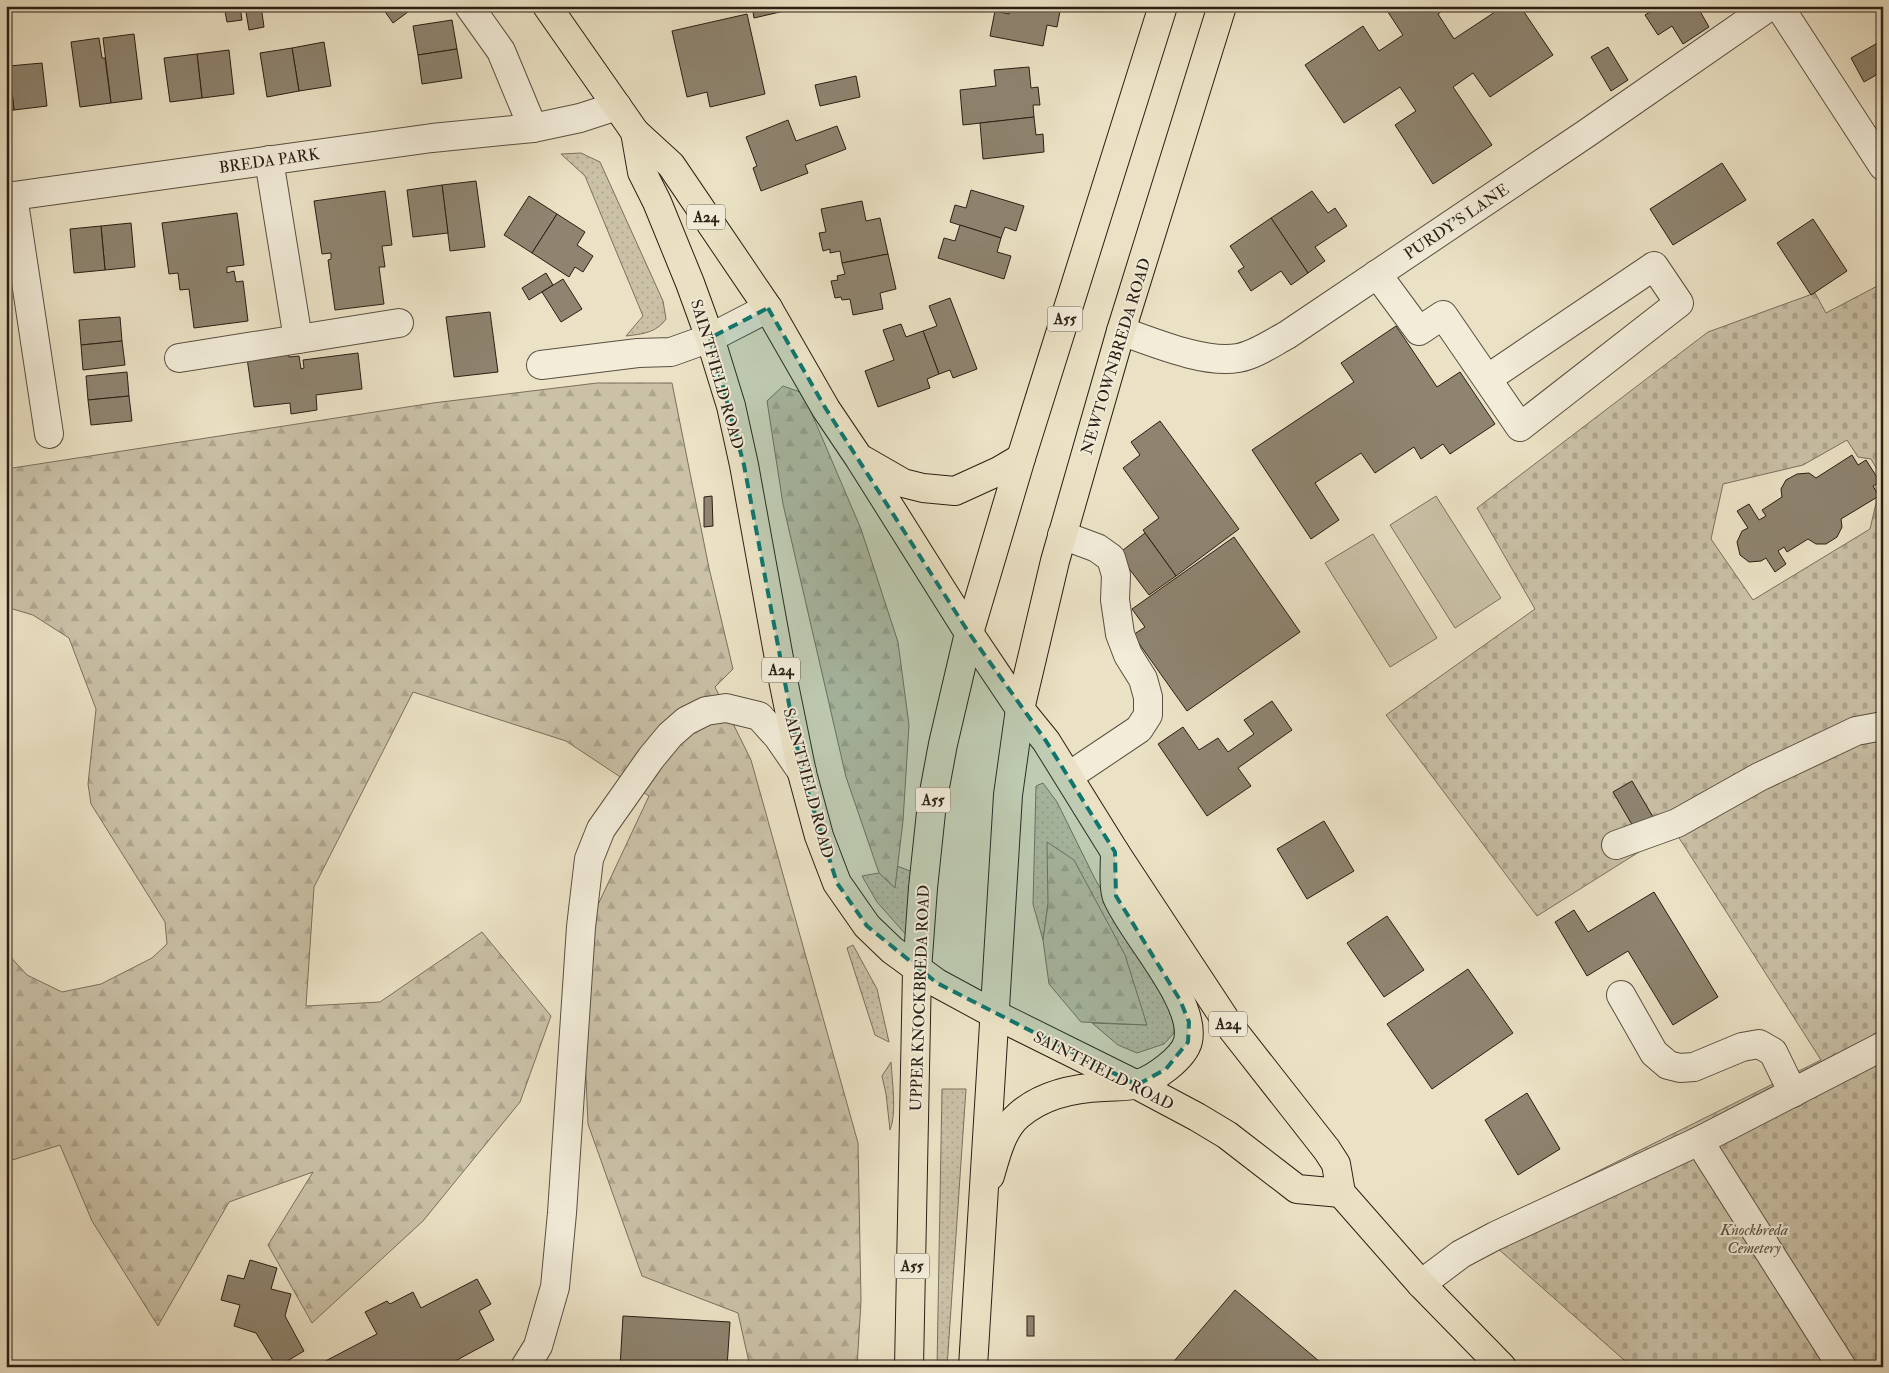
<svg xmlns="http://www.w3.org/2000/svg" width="1889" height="1373" font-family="'IM FELL Double Pica',serif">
<defs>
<pattern id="green-dots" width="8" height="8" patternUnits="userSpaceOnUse" patternTransform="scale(1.25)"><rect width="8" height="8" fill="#cac1a7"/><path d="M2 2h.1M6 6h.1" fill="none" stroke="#aea58f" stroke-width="1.8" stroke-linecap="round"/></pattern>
<pattern id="forest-firs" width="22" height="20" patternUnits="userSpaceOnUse" patternTransform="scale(1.25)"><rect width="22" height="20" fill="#cac1a7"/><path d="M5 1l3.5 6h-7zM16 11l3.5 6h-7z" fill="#aea58f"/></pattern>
<pattern id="cemetery-stones" width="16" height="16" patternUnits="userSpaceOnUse" patternTransform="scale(1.25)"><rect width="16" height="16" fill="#cac1a7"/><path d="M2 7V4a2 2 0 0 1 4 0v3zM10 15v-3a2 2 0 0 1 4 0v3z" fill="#aea58f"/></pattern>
</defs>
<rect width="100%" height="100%" fill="#ebe2c5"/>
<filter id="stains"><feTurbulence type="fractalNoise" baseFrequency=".004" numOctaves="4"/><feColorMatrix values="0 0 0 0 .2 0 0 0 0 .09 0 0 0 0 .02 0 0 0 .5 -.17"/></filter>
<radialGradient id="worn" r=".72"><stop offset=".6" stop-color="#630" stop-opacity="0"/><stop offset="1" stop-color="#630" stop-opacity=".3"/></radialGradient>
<!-- green -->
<g fill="url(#green-dots)" stroke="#7a705e">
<path d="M 581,153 L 600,162 L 663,301 L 666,319 C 656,333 642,334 626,336 L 643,316 L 585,176 L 561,154 Z"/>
<polygon points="1043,783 1057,802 1095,879 1169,1001 1174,1016 1174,1033 1164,1044 1137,1053 1118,1045 1092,1023 1147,1025 1048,904 1043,940 1033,904 1036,786"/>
<polygon points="897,866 913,872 908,937 877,902 862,876 879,873 894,887"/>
<polygon points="853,945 877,989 889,1042 875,1035 847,948"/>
<path d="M 891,1062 C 892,1080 897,1114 890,1130 L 886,1094 L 882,1076 Z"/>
<polygon points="942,1089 966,1089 947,1367 937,1367"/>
</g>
<!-- forest -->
<g fill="url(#forest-firs)" stroke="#7a705e">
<polygon points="597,383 672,383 709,568 733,669 715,687 751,760 858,1143 861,1301 857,1367 750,1367 738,1313 642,1276 588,1124 580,943 649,796 566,741 413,692 314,887 306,1006 380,1002 482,932 551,1016 520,1102 423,1221 312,1323 268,1245 313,1172 229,1202 158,1326 92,1221 60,1145 6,1162 6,952 27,975 62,992 101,984 152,958 167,944 165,922 91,804 88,784 96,709 69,638 33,615 6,607 6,469 433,403"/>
<polygon points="783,386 803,393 861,529 898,642 909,725 903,821 895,888 879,873 846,777 783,504 767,401"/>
<polygon points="1047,842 1074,860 1125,955 1147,1025 1081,1022 1049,984 1043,940 1048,904"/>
</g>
<!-- cemetery -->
<path fill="url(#cemetery-stones)" stroke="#7a705e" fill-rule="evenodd" d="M 1883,283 L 1883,1367 L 1632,1367 L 1478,1231 L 1821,1060 L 1674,830 L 1537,916 L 1386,715 L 1535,609 L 1477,508 L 1708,332 L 1815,293 L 1826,313 ZM 1847,440 L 1858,457 L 1871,459 L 1882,478 L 1870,529 L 1753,600 L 1711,539 L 1723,484 L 1803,465 Z"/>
<!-- pitch -->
<g fill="#cac1a7" stroke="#7a705e">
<polygon points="1436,496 1501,598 1455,628 1390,525"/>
<polygon points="1373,534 1437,638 1390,667 1325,563"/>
</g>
<!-- building -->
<g fill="#8e8470" stroke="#2a1e14">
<polygon points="224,6 240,6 242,20 227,22"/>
<polygon points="245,6 261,6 264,27 249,30"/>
<polygon points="381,6 416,6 393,23"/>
<polygon points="752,6 806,6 754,18"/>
<polygon points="1010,6 1061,6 1057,27 1047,25 1043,46 990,36 995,11 1009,14"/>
<polygon points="1384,6 1449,6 1438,14 1454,39 1504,6 1520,6 1553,55 1490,97 1473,73 1453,87 1492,145 1433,184 1395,125 1416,111 1400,87 1344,123 1305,65 1363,26 1379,51 1403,35"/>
<polygon points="1659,6 1697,6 1709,27 1683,44 1672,26 1658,35 1645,15"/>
<polygon points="747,14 765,94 710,107 707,92 687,97 672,31"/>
<polygon points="452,20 457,49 418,55 413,26"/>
<polygon points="134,34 142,99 111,103 103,38"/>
<polygon points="99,38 102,58 105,58 111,103 80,107 71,42"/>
<polygon points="1883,40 1883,71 1864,82 1851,58"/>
<polygon points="324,42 331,86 299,91 292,48"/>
<polygon points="1608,47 1628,80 1611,91 1591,57"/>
<polygon points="292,48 299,91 267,97 260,53"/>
<polygon points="457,49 462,78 422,84 418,55"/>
<polygon points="229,50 234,94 202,98 197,54"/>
<polygon points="197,54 202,98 170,102 164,58"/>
<polygon points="42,63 47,106 14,110 9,66"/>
<polygon points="9,66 14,110 6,111 6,67"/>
<polygon points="1029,67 1031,88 1038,87 1040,105 1033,105 1034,117 963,125 960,90 996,86 994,70"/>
<polygon points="856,76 860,97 820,106 815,85"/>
<polygon points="1034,117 1036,135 1043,134 1044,152 983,159 980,123"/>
<polygon points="788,120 796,141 837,126 846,149 805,165 808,173 761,191 753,168 757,166 746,137"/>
<polygon points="1722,163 1746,200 1673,245 1650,209"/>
<polygon points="476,181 485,247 450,251 442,185"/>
<polygon points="442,185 448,233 413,237 407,190"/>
<polygon points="971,190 1024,206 1016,231 1005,227 1001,238 950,222 955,205 966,208"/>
<polygon points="385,191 392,245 382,246 385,267 379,267 384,304 335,310 328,260 331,259 331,253 322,254 314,201"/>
<polygon points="1312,191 1328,213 1335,208 1347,226 1315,247 1325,261 1308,273 1271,218"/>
<polygon points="529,196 557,214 532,253 504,235"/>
<polygon points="862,201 866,221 880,218 888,254 842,263 840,251 830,253 830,249 823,251 819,233 826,232 821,209"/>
<polygon points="237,213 244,265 227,267 227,273 234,271 236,282 243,281 248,321 194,328 189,289 180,290 178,273 169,274 162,223"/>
<polygon points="557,214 585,232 577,245 593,256 583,272 575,267 569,277 532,253"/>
<polygon points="1271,218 1308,273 1291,285 1281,271 1251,291 1238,271 1244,267 1230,246"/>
<polygon points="1813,219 1847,271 1811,295 1777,243"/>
<polygon points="131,223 135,267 105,270 101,226"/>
<polygon points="960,225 1001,238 997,252 1011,256 1004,279 938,258 944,238 955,241"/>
<polygon points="101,226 105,270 74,273 70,229"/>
<polygon points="888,254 896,289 880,293 883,309 853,315 850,299 842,300 841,297 835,298 831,281 838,280 837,276 845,274 842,263"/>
<polygon points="546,273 553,285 529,300 522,288"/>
<polygon points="563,279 582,309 561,322 542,292"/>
<polygon points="950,298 977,369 953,378 950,370 939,374 923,331 937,326 929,306"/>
<polygon points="490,312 498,372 454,377 446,317"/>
<polygon points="120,317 122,341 81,345 79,320"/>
<polygon points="901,324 906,337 923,331 939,374 927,379 930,388 878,407 865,371 894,360 883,330"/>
<polygon points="1396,326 1437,387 1460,372 1495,424 1450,454 1443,444 1421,459 1414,447 1375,473 1361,453 1315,483 1339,520 1311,539 1252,450 1354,382 1341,363"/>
<polygon points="122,341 125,365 83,370 81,345"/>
<polygon points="289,352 289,357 299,356 301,369 304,368 303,360 358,353 362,389 316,395 317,410 291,414 290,403 254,407 247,358"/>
<polygon points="127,372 129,396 88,400 86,376"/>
<polygon points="129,396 132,421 91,425 88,400"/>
<polygon points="1160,421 1239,529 1176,576 1143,530 1159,518 1123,468 1140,455 1131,442"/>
<polygon points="1852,455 1858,465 1866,460 1880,482 1873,486 1879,496 1841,519 1842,527 1837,537 1826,544 1816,544 1808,539 1787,552 1784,547 1778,551 1786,564 1775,572 1766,558 1761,561 1749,562 1740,555 1737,542 1742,531 1748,528 1737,511 1749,504 1759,520 1766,516 1762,510 1782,497 1781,489 1786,480 1797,474 1809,473 1816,478"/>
<polygon points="712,496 713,526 704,527 704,497"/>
<polygon points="1145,533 1176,576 1149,595 1118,554"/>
<polygon points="1234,537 1300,632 1187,711 1133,635 1145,627 1132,609"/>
<polygon points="1272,701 1292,730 1238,768 1251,786 1207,816 1158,744 1183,727 1199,750 1218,738 1228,752 1254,734 1244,720"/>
<polygon points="1632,781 1653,817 1634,828 1613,792"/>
<polygon points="1324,821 1354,871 1307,899 1277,849"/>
<polygon points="1654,892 1718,997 1673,1025 1628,951 1587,976 1555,922 1574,910 1588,932"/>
<polygon points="1387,916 1424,970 1384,997 1347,943"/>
<polygon points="1468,969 1513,1033 1432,1089 1387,1024"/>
<polygon points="1527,1093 1560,1149 1518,1175 1485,1120"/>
<polygon points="250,1260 277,1268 271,1289 291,1294 285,1316 304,1351 277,1367 256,1333 234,1326 240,1305 221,1300 228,1275 244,1279"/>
<polygon points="477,1279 491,1304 479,1311 494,1340 444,1367 314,1367 377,1334 365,1312 387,1301 390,1304 413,1292 421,1308"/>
<polygon points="1235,1290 1326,1367 1169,1367"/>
<polygon points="623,1316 730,1322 727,1367 620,1367"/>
<rect x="1027" y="1316" width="7" height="20"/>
</g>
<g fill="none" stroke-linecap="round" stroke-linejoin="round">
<!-- minor casing -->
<g stroke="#5a4f40" stroke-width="30">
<g id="minor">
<polyline points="469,6 501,51 533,128"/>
<polyline points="1779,6 1883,166"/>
<polyline points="269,160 298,339"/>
<polyline points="13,196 49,434"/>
<polyline points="6,197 432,138 533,128 580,118 617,106"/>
<polyline points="1377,274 1419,331 1443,315 1520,427 1679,303 1654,266 1487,379"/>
<path d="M 1121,331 C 1153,342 1204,364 1238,358 C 1255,355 1272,343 1287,335 L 1587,133 L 1770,6"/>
<polyline points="179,358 399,323"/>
<polyline points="541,365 638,353 671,352 710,338 768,308"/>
<polyline points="1062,535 1097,548 1111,558 1116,575 1115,600 1120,634 1128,655 1143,679 1148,697 1148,715 1139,729 1069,776"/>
<polyline points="1616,845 1677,823 1759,777 1856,731 1883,726"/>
<polyline points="1621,995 1654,1053 1668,1065 1680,1068 1694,1067 1742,1047 1759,1044 1773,1052 1793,1093"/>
<polyline points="1699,1141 1842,1367"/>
<polyline points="1421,1284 1461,1254 1495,1236 1699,1141 1883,1046"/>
<polyline points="525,1367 538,1346 555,1287 562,1213 581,927 589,859 601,829 651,758 670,735 686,721 706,711 726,708 759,716 778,737 802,772"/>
</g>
</g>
<!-- major casing -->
<g stroke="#2a1e14" stroke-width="30">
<g id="major">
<polyline points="1020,709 1046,741 1115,852 1229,1025 1327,1150 1336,1164 1341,1193 1421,1284 1502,1367"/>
<polyline points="996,1015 1137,1085 1197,1117 1227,1135 1297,1189 1341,1193"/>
<path d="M 990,1176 C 996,1155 1002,1129 1019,1115 C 1042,1095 1074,1088 1104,1087 C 1114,1086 1128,1087 1138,1084 C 1154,1079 1184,1058 1188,1041 C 1197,1001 1133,935 1117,897 C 1113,888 1115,863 1115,852"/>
</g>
</g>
<!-- highway casing -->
<g stroke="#2a1e14" stroke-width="30">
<g id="highway">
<polyline points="547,6 635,132 671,165 768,308 826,409 859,458 969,633 1020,709"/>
<polyline points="635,132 642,172 657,202 690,283 710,338 731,406 744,465 782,675 802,773 819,836 837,883 867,926 892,950 937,983 996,1015"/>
<polyline points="863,460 903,483 923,488 955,491 999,471 1021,458"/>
<polyline points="909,1367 917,970 923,888 932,803 943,744 969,633 1021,458 1163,6"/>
<polyline points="973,1367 1008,795 1020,709 1055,561 1121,331 1222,6"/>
</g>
</g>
<!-- minor -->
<use href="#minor" stroke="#f2ecd9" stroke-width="28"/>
<!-- major -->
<use href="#major" stroke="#ebe2c5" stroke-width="28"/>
<!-- highway -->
<use href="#highway" stroke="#ebe2c5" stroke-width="28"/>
</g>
<!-- marked area -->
<path fill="#0f766e" fill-opacity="0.2" stroke="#0f766e" stroke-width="4" stroke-dasharray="10 6" stroke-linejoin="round" d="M 768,308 L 826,409 L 969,633 L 1046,741 L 1115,852 L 1116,896 L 1180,1000 L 1189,1022 L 1188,1042 L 1166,1069 L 1137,1085 L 937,983 L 867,926 L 837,883 L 802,773 L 744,465 L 710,338 Z"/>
<g text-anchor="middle" stroke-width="4" stroke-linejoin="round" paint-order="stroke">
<!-- shield labels -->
<g fill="#f2ecd9" stroke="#665c4f" stroke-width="1">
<rect x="687" y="204.5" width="38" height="25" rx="4"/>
<rect x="1047.5" y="306.5" width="35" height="25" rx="4"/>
<rect x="762" y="657.5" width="38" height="25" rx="4"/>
<rect x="915.5" y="787.5" width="35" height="25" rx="4"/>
<rect x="1209" y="1011.5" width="38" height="25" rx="4"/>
<rect x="894.5" y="1253.5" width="35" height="25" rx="4"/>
</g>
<g font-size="15" font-weight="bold" fill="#2a1e14">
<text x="706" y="222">A24</text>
<text x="1065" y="324">A55</text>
<text x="781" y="675">A24</text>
<text x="933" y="805">A55</text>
<text x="1228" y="1029">A24</text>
<text x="912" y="1271">A55</text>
</g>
<!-- street labels -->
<g font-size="16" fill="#2a1e14" stroke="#f2ecd9">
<text transform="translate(269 160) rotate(-8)" y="6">BREDA PARK</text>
<text transform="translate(1456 221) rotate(-34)" y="6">PURDY'S LANE</text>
<text transform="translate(1115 356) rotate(-73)" y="6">NEWTOWNBREDA ROAD</text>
<text transform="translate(718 374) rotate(74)" y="6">SAINTFIELD ROAD</text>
<text transform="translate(809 783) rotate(75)" y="6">SAINTFIELD ROAD</text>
<text transform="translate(919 998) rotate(-88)" y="6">UPPER KNOCKBREDA ROAD</text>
<text transform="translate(1104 1070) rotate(27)" y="6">SAINTFIELD ROAD</text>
</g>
<!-- park labels -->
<g font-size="16" font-style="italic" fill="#5a4f40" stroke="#f2ecd9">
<text x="1754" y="1235">Knockbreda<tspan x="1754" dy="18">Cemetery</tspan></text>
</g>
</g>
<!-- margin -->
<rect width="1889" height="1373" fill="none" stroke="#ebe2c5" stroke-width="25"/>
<rect x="8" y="8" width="1874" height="1358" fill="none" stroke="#2a1e14" stroke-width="2.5"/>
<rect x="12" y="12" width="1864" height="1348" fill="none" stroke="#2a1e14"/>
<rect width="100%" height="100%" filter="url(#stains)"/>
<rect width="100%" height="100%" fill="url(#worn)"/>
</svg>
